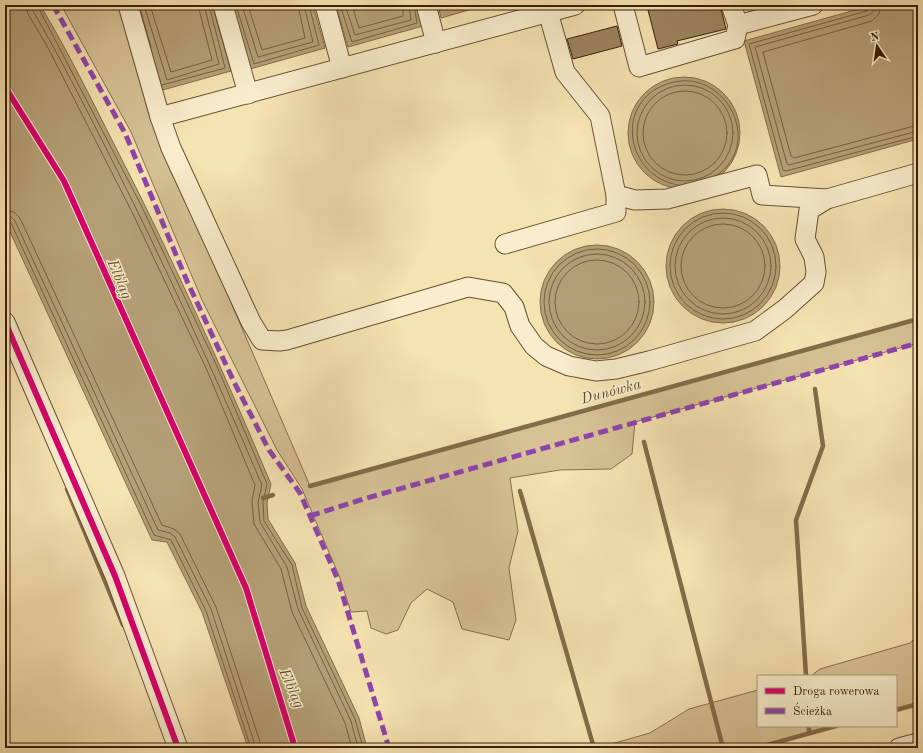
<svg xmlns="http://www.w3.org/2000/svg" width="923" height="753" font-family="'Old Standard TT',serif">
<rect width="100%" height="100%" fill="#f6e3b2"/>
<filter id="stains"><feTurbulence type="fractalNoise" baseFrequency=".005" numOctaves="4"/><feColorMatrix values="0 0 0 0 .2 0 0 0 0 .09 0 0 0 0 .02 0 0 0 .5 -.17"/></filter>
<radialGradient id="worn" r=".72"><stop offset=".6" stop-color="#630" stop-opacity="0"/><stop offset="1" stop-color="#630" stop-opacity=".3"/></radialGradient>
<!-- green -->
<g fill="#d6c295" stroke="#87704d">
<polygon points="61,5 121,5 154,124 310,486 918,319 918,343 635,422 632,454 611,469 560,470 510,478 518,531 509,568 516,620 509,640 462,629 453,602 427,589 411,603 398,630 386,634 371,628 367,611 351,612 340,578 302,489 277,450 202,300 131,132"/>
<polygon points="918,635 918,704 896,710 896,676 811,676 820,669 910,643"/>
<polygon points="758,690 758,726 836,726 756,748 597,748 650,733 689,709"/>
</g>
<!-- water -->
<g fill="#b5a077" stroke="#836c49">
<path d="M 5,5 L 40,5 C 68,51 91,99 115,146 C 172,257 223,370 271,484 L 267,503 L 268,519 L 295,563 L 306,606 L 359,718 L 367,748 L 248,748 L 202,612 L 167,542 L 152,540 L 5,221 Z"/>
<polygon points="135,5 212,5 231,71 159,91"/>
<polygon points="232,5 313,5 325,48 250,69"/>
<polygon points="336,5 417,5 423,26 348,47"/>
<polygon points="438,5 486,5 441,18"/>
<polygon points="873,5 918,5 918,139 781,177 744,41"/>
<circle cx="684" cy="133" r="56"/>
<circle cx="723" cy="266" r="57"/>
<circle cx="597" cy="302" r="57"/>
</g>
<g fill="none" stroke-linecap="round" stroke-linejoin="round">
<!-- shore -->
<g stroke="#765f3e" stroke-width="1">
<polyline points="26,5 28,14 47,46 132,212 206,368 255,485 252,501 254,524 281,569 292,612 345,723 352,748"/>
<path d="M 32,5 L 33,11 C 60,57 84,105 108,152 C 163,261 214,372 262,485 L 258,502 L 260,522 L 287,567 L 298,609 L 351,721 L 358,748"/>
<polyline points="37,5 142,207 216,364 267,484 263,502 264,521 292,565 302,608 355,719 363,748"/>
<polyline points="139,5 151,47"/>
<polyline points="144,5 167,80 219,64 204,5"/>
<polyline points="150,5 171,72 212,60 198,5"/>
<polyline points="236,5 254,64 319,45 309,5"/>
<polyline points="242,5 258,57 313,42 304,5"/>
<polyline points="248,5 262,50 305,38 298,5"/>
<polyline points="340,5 352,42 417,23 414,5"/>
<polyline points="345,5 355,35 411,20 409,5"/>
<polyline points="352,5 359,28 403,16 403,5"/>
<polyline points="870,5 867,11 749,44 783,170 786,171 918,136"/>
<polyline points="875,5 874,11 869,15 755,47 787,164 789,165 918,131"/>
<polyline points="881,5 879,14 872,21 763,52 791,156 794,158 918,125"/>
<polyline points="162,85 225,68 209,5"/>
<circle cx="685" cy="133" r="48"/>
<circle cx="685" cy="133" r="42"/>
<path d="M 678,185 C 625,176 614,102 667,84 C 724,64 765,143 717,175"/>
<polyline points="5,210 14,212 20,218 162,525 174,529 180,534 216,607 262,748"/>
<circle cx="723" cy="266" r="53"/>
<polyline points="5,216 11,217 15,221 158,530 170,533 175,537 211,609 256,748"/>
<circle cx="723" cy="266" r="48"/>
<polyline points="5,221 11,223 154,535 171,540 206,611 251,748"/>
<circle cx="723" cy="266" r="42"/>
<circle cx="597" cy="302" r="53"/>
<circle cx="597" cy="302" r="48"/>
<circle cx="597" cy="302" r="42"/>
</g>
<!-- stream -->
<g stroke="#836c49" stroke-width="4.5">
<polyline points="644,442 723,748"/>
<polyline points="310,486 918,319"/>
<polyline points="67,489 123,625"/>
<polyline points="520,491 594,748"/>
<polyline points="263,498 273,495"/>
<polyline points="806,676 796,520 823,446 815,389"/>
<polyline points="896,710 918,704"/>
<polyline points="809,726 809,733"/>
<polyline points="756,748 836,726"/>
</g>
<!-- ferry -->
<polyline stroke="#644c2d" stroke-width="1" stroke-dasharray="5 4" stroke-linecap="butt" points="5,87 64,181 246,588 295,748"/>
</g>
<!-- building -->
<g fill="#9b845f" stroke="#381e05">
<polygon points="666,5 668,7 678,5 720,5 726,29 677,41 678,44 658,49 648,10"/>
<polygon points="617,26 622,46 573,59 567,39"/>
</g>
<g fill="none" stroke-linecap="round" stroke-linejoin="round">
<!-- minor casing -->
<g stroke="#684f30" stroke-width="21">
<g id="minor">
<polyline points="128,5 160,117 171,148 251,322 262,340 279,341 287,340 468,287 503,293 514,307 520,326 534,346 546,356 569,366 596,371 616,369 649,361 755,331 785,309 814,283 816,272 814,257 805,239 809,210 827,199 918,173"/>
<polyline points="223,5 248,94"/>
<polyline points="325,5 342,68"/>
<polyline points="426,5 436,43"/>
<polyline points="623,5 639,67 735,39 738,25"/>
<polyline points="731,5 738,25 813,5"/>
<polyline points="548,12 565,72 600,116 616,195 635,200 667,199 757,175 762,195 827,199"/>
<polyline points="160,117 575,5"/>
<polyline points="505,244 616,212 616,195"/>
<polyline points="5,322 115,576 178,748"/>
<polyline points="899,748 918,743"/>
</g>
</g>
<!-- minor -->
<use href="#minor" stroke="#f9edcd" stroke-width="19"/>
<!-- quiet -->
<g stroke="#8e44ad" stroke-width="5" stroke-dasharray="10 5" stroke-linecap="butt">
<polyline points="53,5 125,133 187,281 234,382 269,450 300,493 338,580 389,748"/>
<polyline points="310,516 367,498 918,343"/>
</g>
<!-- cycleway casing -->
<g stroke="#f9edcd" stroke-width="8">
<g id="cycleway">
<polyline points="5,87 64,181 246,588 295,748"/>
<polyline points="5,322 115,576 178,748"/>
</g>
</g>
<!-- cycleway -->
<use href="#cycleway" stroke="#d6006c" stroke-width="6"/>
</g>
<g text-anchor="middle" stroke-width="3" stroke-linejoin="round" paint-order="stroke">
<!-- water labels -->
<g font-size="15" font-style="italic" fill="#644c2d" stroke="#f9edcd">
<text transform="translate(120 279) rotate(67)" y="5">Elbląg</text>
<text transform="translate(611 391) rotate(-15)" y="5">Dunówka</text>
<text transform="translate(292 688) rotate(66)" y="5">Elbląg</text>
</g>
</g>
<!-- margin -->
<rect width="923" height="753" fill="none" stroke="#f6e3b2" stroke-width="20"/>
<rect x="6" y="6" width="911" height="741" fill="none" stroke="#381e05" stroke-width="2"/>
<rect x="10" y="10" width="903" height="733" fill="none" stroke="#381e05"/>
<!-- legend -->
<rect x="757" y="675" width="140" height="52" fill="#f9edcd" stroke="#ac9a7d"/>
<rect x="765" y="688" width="20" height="6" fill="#d6006c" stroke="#ac9a7d"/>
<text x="793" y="695" font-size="12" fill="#381e05">Droga rowerowa</text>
<rect x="765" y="708" width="20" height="6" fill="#8e44ad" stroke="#ac9a7d"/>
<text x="793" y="715" font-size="12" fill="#381e05">Ścieżka</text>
<!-- north arrow -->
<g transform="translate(877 46) rotate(347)" stroke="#f9edcd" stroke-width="3" paint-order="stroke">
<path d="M0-3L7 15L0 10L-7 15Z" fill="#381e05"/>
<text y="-6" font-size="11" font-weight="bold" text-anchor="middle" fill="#381e05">N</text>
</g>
<rect width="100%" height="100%" filter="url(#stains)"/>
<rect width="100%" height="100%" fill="url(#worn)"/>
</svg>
